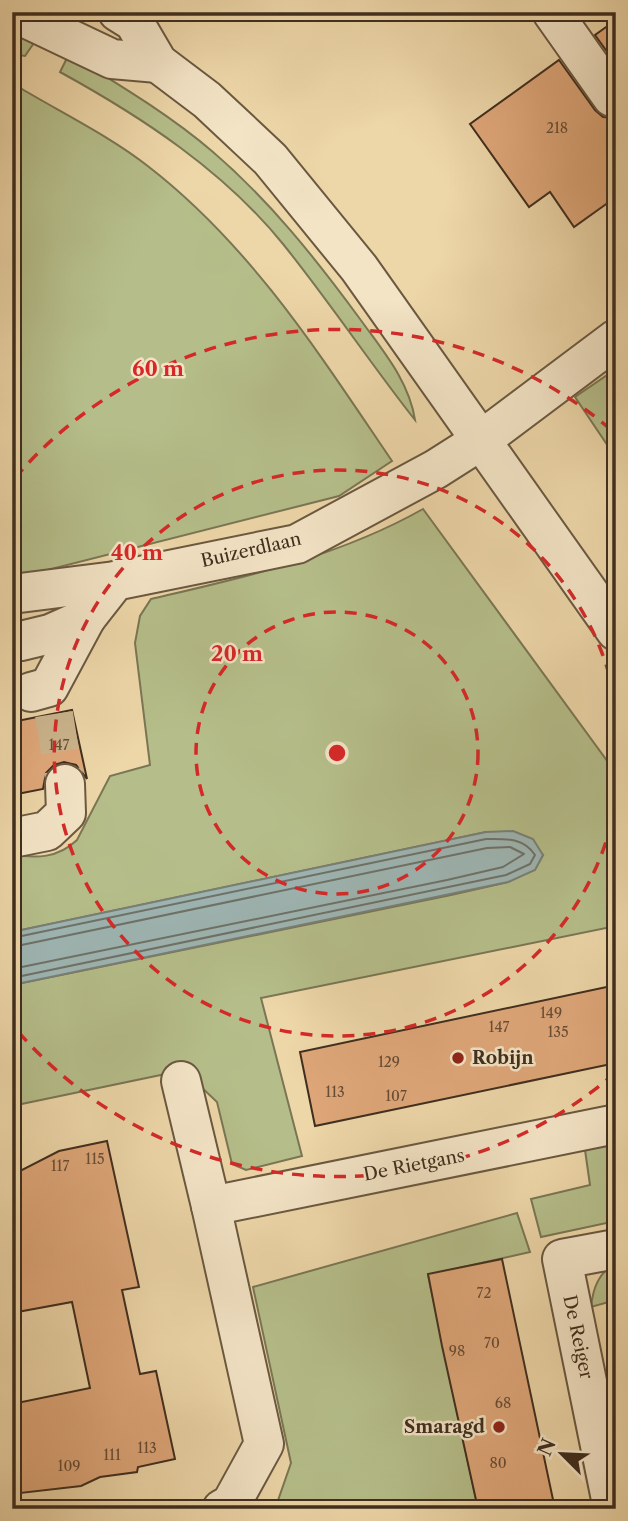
<svg xmlns="http://www.w3.org/2000/svg" width="628" height="1521" font-family="'Libre Caslon Text',serif">
<rect width="100%" height="100%" fill="#edd6a8"/>
<filter id="stains"><feTurbulence type="fractalNoise" baseFrequency=".00286" numOctaves="4"/><feColorMatrix values="0 0 0 0 .2 0 0 0 0 .09 0 0 0 0 .02 0 0 0 .5 -.17"/></filter>
<radialGradient id="worn" r=".72"><stop offset=".6" stop-color="#630" stop-opacity="0"/><stop offset="1" stop-color="#630" stop-opacity=".3"/></radialGradient>
<!-- green -->
<g fill="#b5be8a" stroke="#7a7654" stroke-width="2">
<polygon points="12,35 36,40 25,56 12,54"/>
<path d="M 69,54 C 118,84 170,115 213,152 C 270,201 316,259 360,319 C 383,351 409,381 415,420 C 370,363 329,301 283,244 C 224,171 142,117 60,72 Z"/>
<path d="M 22,89 C 64,114 111,137 149,167 C 252,247 320,355 392,461 L 339,496 L 12,579 L 12,90 Z"/>
<polygon points="616,369 616,458 575,397"/>
<path d="M 423,509 L 616,773 L 616,926 L 261,998 L 302,1156 L 246,1170 L 232,1164 L 217,1102 L 180,1067 L 175,1072 L 12,1106 L 12,985 L 451,895 L 508,882 L 535,869 L 543,855 L 486,832 L 12,932 L 12,854 C 36,859 58,858 77,840 L 110,776 L 150,765 L 135,643 L 140,616 L 151,599 C 245,577 338,557 423,509 Z"/>
<polygon points="616,1144 616,1221 541,1237 531,1199 590,1185 585,1150"/>
<polygon points="517,1213 530,1252 428,1275 478,1509 275,1509 291,1463 253,1287"/>
<path d="M 616,1262 L 616,1300 L 591,1307 C 593,1287 599,1273 616,1262 Z"/>
</g>
<!-- water -->
<polygon fill="#9eb6b4" stroke="#788078" stroke-width="2" points="513,831 533,839 543,855 535,870 508,882 12,985 12,932 486,832"/>
<g fill="none" stroke-linecap="round" stroke-linejoin="round">
<!-- shore -->
<g stroke="#6e7269" stroke-width="2">
<path d="M 12,938 L 486,839 C 505,839 523,837 535,855 L 530,864 L 506,875 L 12,978"/>
<polyline points="12,947 487,848 510,847 524,854 503,867 447,880 12,969"/>
</g>
</g>
<!-- building -->
<g fill="#dfa779" stroke="#3f2e1e" stroke-width="2">
<polygon points="616,20 616,64 595,35"/>
<polygon points="559,60 595,110 603,117 616,118 616,197 574,227 550,192 529,207 470,124"/>
<polygon points="72,710 87,779 76,765 64,762 54,765 46,773 43,789 12,795 12,722"/>
<polygon points="616,985 616,1063 315,1126 300,1052"/>
<polygon points="107,1141 139,1287 122,1290 140,1374 156,1371 175,1459 138,1467 137,1472 100,1477 81,1486 12,1494 12,1404 90,1388 72,1302 12,1313 12,1175 59,1151"/>
<polygon points="502,1259 555,1509 478,1509 442,1346 428,1274"/>
</g>
<g fill="none" stroke-linecap="round" stroke-linejoin="round">
<!-- minor-tunnel -->
<polyline stroke="#cab48c" stroke-width="38" stroke-dasharray="38 19" stroke-linecap="butt" points="54,714 65,784"/>
<!-- minor casing -->
<g stroke="#6a5840" stroke-width="42">
<g id="minor">
<polyline points="13,12 112,59 158,63"/>
<polyline points="118,12 134,22 158,63 207,100 270,159 359,268 616,631"/>
<polyline points="552,12 612,97"/>
<polyline points="12,594 115,581"/>
<polyline points="21,641 50,634 86,618 115,581 297,544 436,469 480,441 616,339"/>
<polyline points="31,692 49,687 86,618"/>
<polyline points="12,838 47,831 66,813 65,784"/>
<polyline points="181,1081 211,1206"/>
<polyline points="222,1509 231,1504 264,1444 211,1206 616,1124"/>
<polyline points="613,1509 562,1259 616,1249"/>
</g>
</g>
<!-- minor -->
<use href="#minor" stroke="#f3e4c6" stroke-width="38"/>
</g>
<!-- distance rings -->
<g fill="none" stroke="#d62828" stroke-width="3.5" stroke-dasharray="12 9">
<circle cx="337" cy="753" r="141"/>
<path d="M616 802A283 283 0 1 1 616 704"/>
<path d="M615 1073A424 424 0 0 1 15 1028M15 478A424 424 0 0 1 615 433"/>
</g>
<!-- markers -->
<g fill="#8f2418" stroke="#f3e4c6" stroke-width="2.5">
<circle cx="458" cy="1058" r="7"/>
<circle cx="499" cy="1427" r="7"/>
</g>
<g text-anchor="middle" stroke-width="5" stroke-linejoin="round" paint-order="stroke">
<!-- number labels -->
<g font-size="14" fill="#674c35">
<text x="557" y="133">218</text>
<text x="59" y="750">147</text>
<text x="551" y="1018">149</text>
<text x="499" y="1032">147</text>
<text x="558" y="1037">135</text>
<text x="389" y="1067">129</text>
<text x="335" y="1097">113</text>
<text x="396" y="1101">107</text>
<text x="95" y="1164">115</text>
<text x="60" y="1171">117</text>
<text x="484" y="1298">72</text>
<text x="492" y="1348">70</text>
<text x="457" y="1356">98</text>
<text x="503" y="1408">68</text>
<text x="147" y="1453">113</text>
<text x="112" y="1460">111</text>
<text x="498" y="1468">80</text>
<text x="69" y="1471">109</text>
</g>
<!-- street labels -->
<g font-size="18" fill="#3f2e1e" stroke="#f3e4c6">
<text transform="translate(251 550) rotate(-13)" y="6">Buizerdlaan</text>
<text transform="translate(414 1165) rotate(-11)" y="6">De Rietgans</text>
<text transform="translate(578 1337) rotate(78)" y="6">De Reiger</text>
</g>
<!-- poi labels -->
<g font-size="18" font-weight="bold" fill="#3f2e1e" stroke="#f3e4c6" text-anchor="start">
<text x="472" y="1064">Robijn</text>
<text x="485" y="1433" text-anchor="end">Smaragd</text>
</g>
</g>
<circle cx="337" cy="753" r="10" fill="#d62828" stroke="#f3e4c6" stroke-width="3.5"/>
<g font-size="21" text-anchor="middle" font-weight="bold" fill="#d62828" stroke="#f3e4c6" stroke-width="5" stroke-linejoin="round" paint-order="stroke">
<text x="158" y="376">60 m</text>
<text x="137" y="560">40 m</text>
<text x="237" y="661">20 m</text>
</g>
<!-- margin -->
<rect width="628" height="1521" fill="none" stroke="#edd6a8" stroke-width="42"/>
<rect x="14" y="14" width="600" height="1493" fill="none" stroke="#3f2e1e" stroke-width="3.5"/>
<rect x="21" y="21" width="586" height="1479" fill="none" stroke="#3f2e1e" stroke-width="2"/>
<!-- north arrow -->
<g transform="translate(562 1454) rotate(294)" stroke="#f3e4c6" stroke-width="5" paint-order="stroke">
<path d="M0-5L12 26L0 18L-12 26Z" fill="#3f2e1e"/>
<text y="-10" font-size="19" font-weight="bold" text-anchor="middle" fill="#3f2e1e">N</text>
</g>
<rect width="100%" height="100%" filter="url(#stains)"/>
<rect width="100%" height="100%" fill="url(#worn)"/>
</svg>
